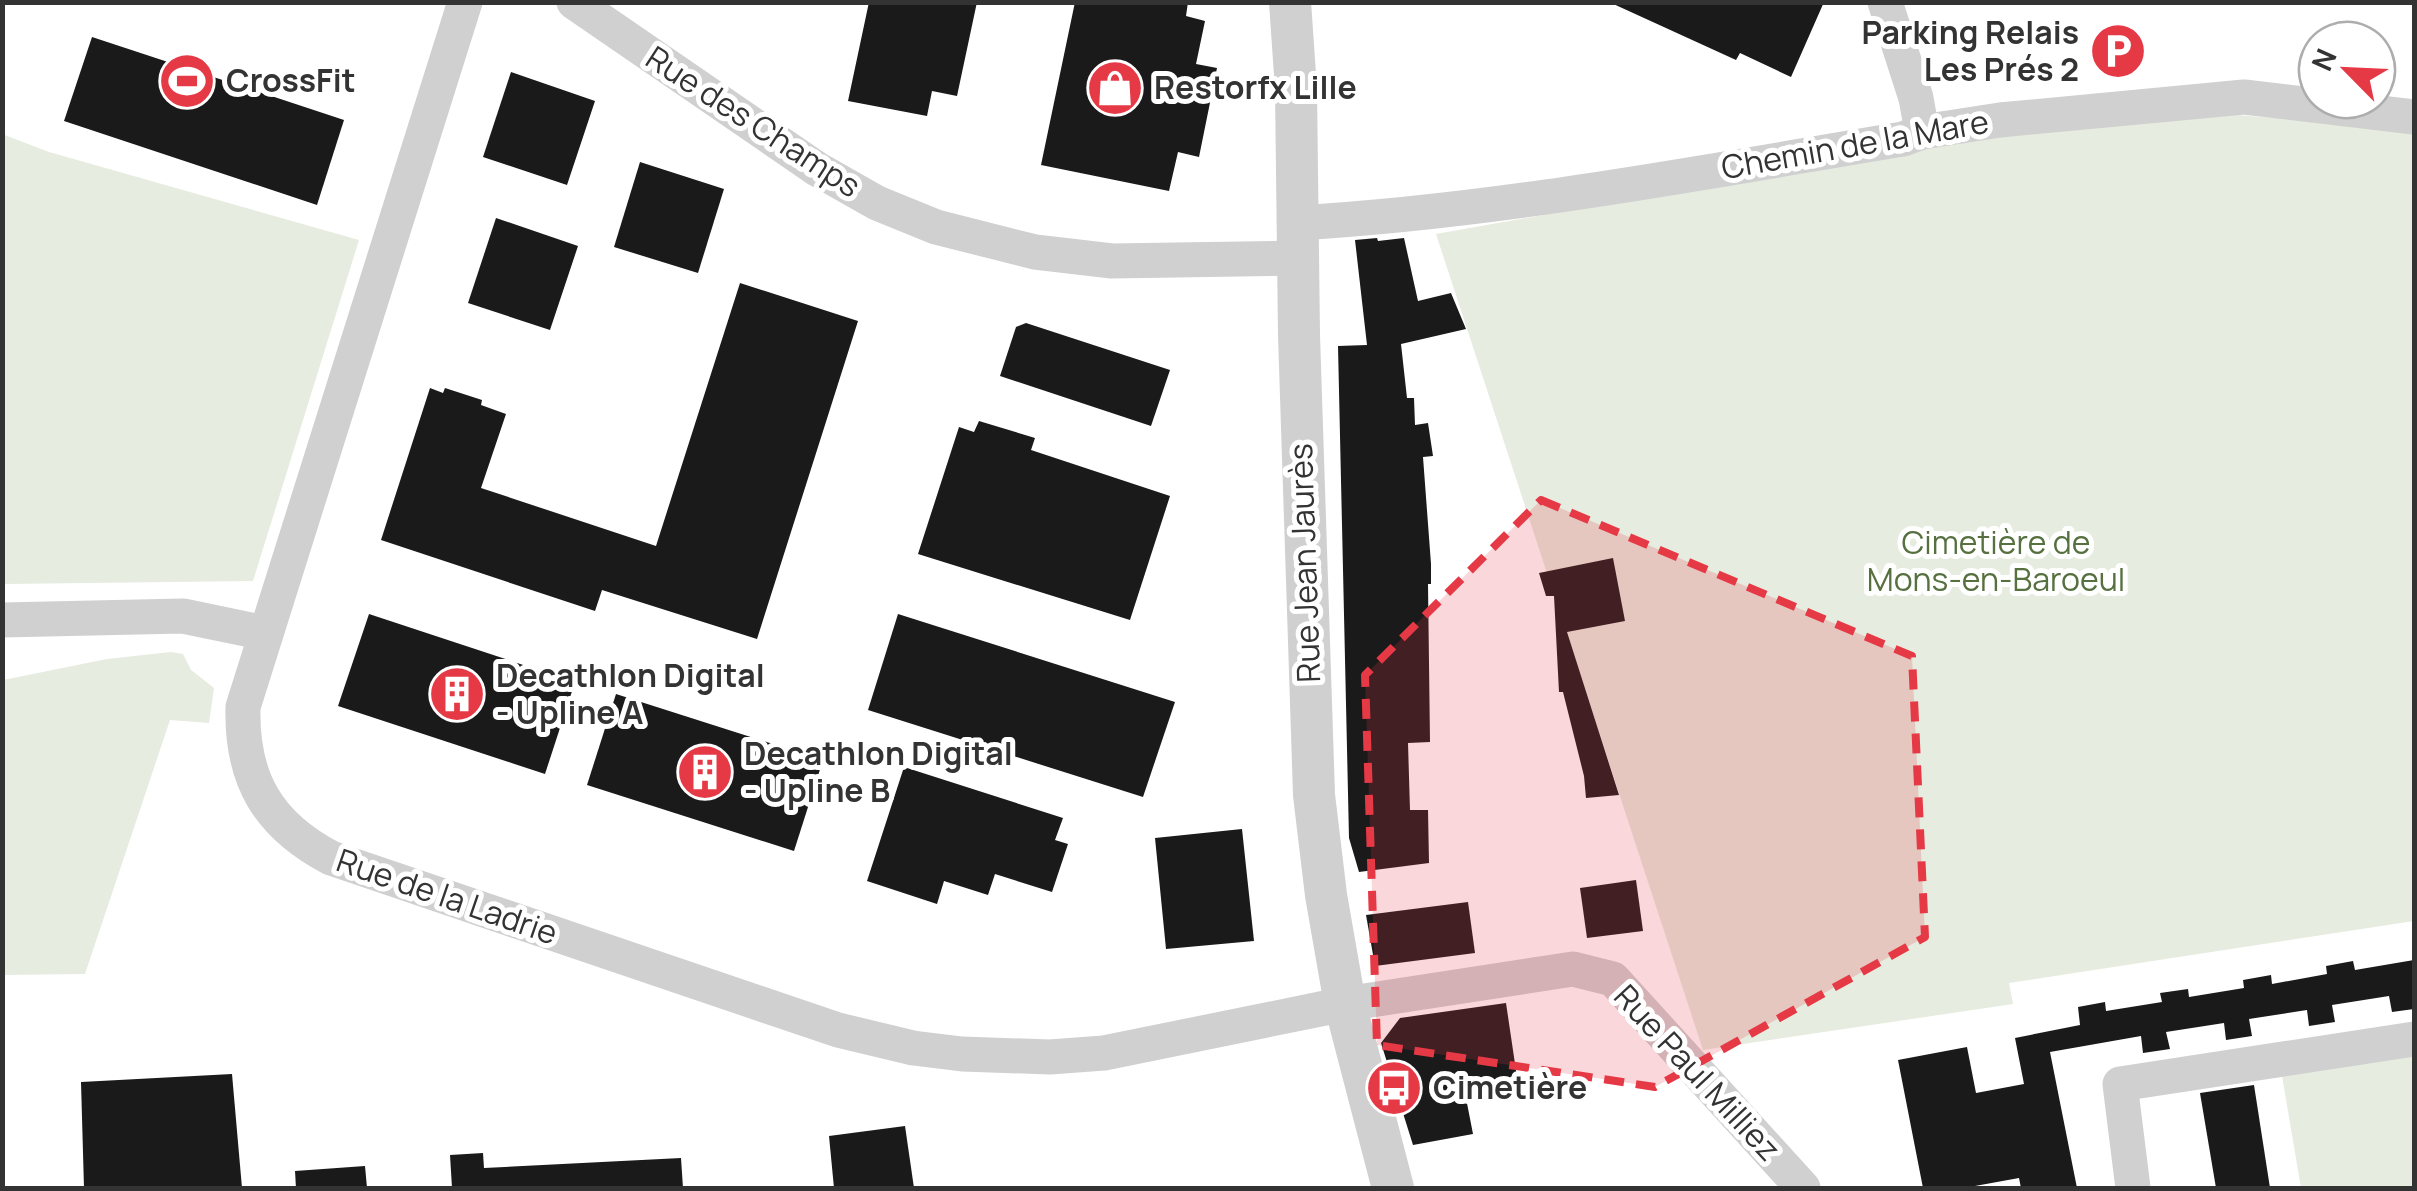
<svg xmlns="http://www.w3.org/2000/svg" width="2417" height="1191" font-family="Manrope,sans-serif">
<rect width="100%" height="100%" fill="#fff"/>
<!-- green -->
<g fill="#e6ecdf">
<polygon points="2237,115 2414,129 2414,921 2009,983 2013,1004 1703,1050 1436,234 2002,134"/>
<polygon points="2,134 49,152 359,240 253,581 3,584"/>
<polygon points="171,652 183,654 191,670 214,688 209,723 170,720 85,974 3,975 3,680 107,659"/>
<polygon points="2414,1054 2414,1188 2301,1188 2282,1076"/>
</g>
<!-- building -->
<g fill="#1a1a1a">
<polygon points="869,2 977,2 957,96 932,91 927,116 848,101"/>
<polygon points="1075,2 1188,2 1186,16 1205,21 1196,64 1217,68 1199,157 1178,152 1169,191 1041,165"/>
<polygon points="1609,2 1824,2 1791,77 1740,53 1736,60"/>
<polygon points="92,37 344,120 317,205 64,121"/>
<polygon points="511,72 595,101 567,185 483,157"/>
<polygon points="640,162 724,189 698,273 614,247"/>
<polygon points="496,218 578,246 550,330 468,303"/>
<polygon points="1377,238 1378,241 1404,238 1418,301 1451,293 1466,329 1401,344 1407,398 1414,398 1415,425 1428,423 1433,456 1423,457 1431,564 1431,584 1428,584 1430,742 1408,743 1410,810 1428,810 1429,863 1359,872 1349,838 1338,346 1367,345 1355,240"/>
<polygon points="740,283 858,321 757,639 602,590 595,611 381,540 430,388 443,393 445,388 482,400 481,405 506,414 481,488 656,546"/>
<polygon points="1026,323 1170,370 1151,426 1000,376 1016,327"/>
<polygon points="979,421 1035,438 1031,450 1170,496 1130,620 918,554 959,427 974,432"/>
<polygon points="1613,558 1625,621 1567,632 1619,795 1586,798 1584,776 1563,692 1559,692 1554,596 1546,596 1539,573"/>
<polygon points="369,614 575,682 545,774 338,706"/>
<polygon points="898,614 1175,702 1143,797 868,710"/>
<polygon points="616,694 823,760 794,851 587,785"/>
<polygon points="904,767 1063,818 1055,840 1068,844 1052,892 995,874 988,895 944,881 937,904 867,881"/>
<polygon points="1242,829 1254,941 1166,949 1155,838"/>
<polygon points="1636,880 1643,931 1587,938 1580,888"/>
<polygon points="1468,902 1475,953 1375,966 1366,915"/>
<polygon points="2414,960 2414,1009 2392,1012 2389,996 2332,1005 2335,1022 2309,1026 2307,1010 2249,1019 2252,1036 2226,1040 2224,1023 2166,1032 2170,1049 2143,1053 2141,1036 2050,1052 2077,1188 2021,1188 2019,1178 1964,1188 1923,1188 1898,1060 1967,1047 1976,1093 2024,1084 2015,1038 2080,1025 2078,1007 2105,1002 2106,1011 2162,1002 2160,993 2188,989 2189,997 2244,988 2243,980 2271,975 2272,984 2327,974 2326,966 2353,961 2355,970"/>
<polygon points="1506,1003 1518,1084 1465,1093 1473,1134 1413,1145 1381,1043 1400,1018"/>
<polygon points="232,1074 242,1188 84,1188 81,1082"/>
<polygon points="2254,1085 2270,1188 2216,1188 2200,1093"/>
<polygon points="905,1126 914,1188 834,1188 829,1136"/>
<polygon points="483,1153 484,1168 681,1158 683,1188 452,1188 450,1155"/>
<polygon points="365,1166 367,1188 296,1188 295,1171"/>
</g>
<g fill="none" stroke-linecap="round" stroke-linejoin="round">
<!-- minor -->
<g stroke="#d0d0d0" stroke-width="35">
<path d="M 465,2 L 243,707 C 241,779 268,825 331,858 L 838,1030 L 913,1048 L 962,1054 L 1050,1057 L 1104,1053 L 1345,1004 L 1573,969 L 1613,979 L 1803,1188"/>
<polyline points="574,2 817,169 877,203 936,227 1035,252 1112,261 1297,258"/>
<polyline points="1885,2 1916,98 1922,132"/>
<path d="M 1297,223 C 1501,211 1702,172 1903,139 L 1922,132 L 2000,120 L 2244,97 L 2414,117"/>
<polyline points="2,620 183,616 265,633"/>
<polyline points="2133,1188 2120,1084 2414,1039"/>
</g>
<!-- tertiary -->
<polyline stroke="#d0d0d0" stroke-width="42" points="1290,2 1296,89 1299,335 1314,795 1326,895 1345,1004 1393,1188"/>
</g>
<!-- marked area -->
<path fill="#e63946" fill-opacity="0.2" stroke="#e63946" stroke-width="8" stroke-dasharray="20 12" stroke-linejoin="round" d="M 1541,500 L 1912,656 L 1925,937 L 1655,1087 L 1377,1045 L 1365,675 Z"/>
<!-- icons -->
<defs>
<g id="parking-disc" transform="scale(2.875)"><circle r="9.5" fill="#e63946" stroke="#fff"/><path d="M-3.5-5.5H1a3.5 3.5 0 0 1 0 7H-1V5.5H-3.5ZM-1-3.4V-.6H.8a1.4 1.4 0 0 0 0-2.8Z" fill="#fff"/></g>
<g id="stadium-disc" transform="scale(2.875)"><circle r="9.5" fill="#e63946" stroke="#fff"/><path d="M0-5a6.5 5 0 1 0 0 10a6.5 5 0 1 0 0-10ZM-3.5-1.8h7v3.6h-7Z" fill="#fff"/></g>
<g id="shop-disc" transform="scale(2.875)"><circle r="9.5" fill="#e63946" stroke="#fff"/><path d="M-5-2.5h2.3a2.7 3.5 0 0 1 5.4 0H5L5.5 6h-11ZM-1.5-2.5h3a1.5 2.3 0 0 0-3 0Z" fill="#fff"/></g>
<g id="building-disc" transform="scale(2.875)"><circle r="9.5" fill="#e63946" stroke="#fff"/><path d="M-4-6H4V6H1V3H-1V6H-4ZM-2.5-4.3h1.7v1.8h-1.7ZM.8-4.3h1.7v1.8H.8ZM-2.5-1h1.7V.8h-1.7ZM.8-1h1.7V.8H.8Z" fill="#fff"/></g>
<g id="bus-disc" transform="scale(2.875)"><circle r="9.5" fill="#e63946" stroke="#fff"/><path d="M-5-6H5V4H4V6H2V4H-2V6H-4V4H-5ZM-3.5-4V0h7V-4ZM-3.5 1.2v1.5H-2V1.2ZM2 1.2v1.5H3.5V1.2Z" fill="#fff"/></g>
</defs>
<g fill-rule="evenodd">
<use href="#parking-disc" x="2118" y="51"/>
<use href="#stadium-disc" x="187" y="81"/>
<use href="#shop-disc" x="1115" y="88"/>
<use href="#building-disc" x="457" y="694"/>
<use href="#building-disc" x="705" y="772"/>
<use href="#bus-disc" x="1394" y="1088"/>
</g>
<g text-anchor="middle" stroke-width="10" stroke-linejoin="round" paint-order="stroke">
<!-- poi labels -->
<g font-size="32" font-weight="bold" fill="#333" stroke="#fff" text-anchor="start">
<text x="2079" y="44" text-anchor="end">Parking Relais<tspan x="2079" dy="37">Les Prés 2</tspan></text>
<text x="226" y="92">CrossFit</text>
<text x="1154" y="99">Restorfx Lille</text>
<text x="496" y="687">Decathlon Digital<tspan x="496" dy="37">- Upline A</tspan></text>
<text x="744" y="765">Decathlon Digital<tspan x="744" dy="37">- Upline B</tspan></text>
<text x="1433" y="1099">Cimetière</text>
</g>
<!-- street labels -->
<g font-size="32" fill="#333" stroke="#fff">
<text transform="translate(753 122) rotate(33)" y="11">Rue des Champs</text>
<text transform="translate(1855 145) rotate(-10)" y="11">Chemin de la Mare</text>
<text transform="translate(1305 563) rotate(-92)" y="11">Rue Jean Jaurès</text>
<text transform="translate(447 897) rotate(19)" y="11">Rue de la Ladrie</text>
<text transform="translate(1697 1073) rotate(47)" y="11">Rue Paul Milliez</text>
</g>
<!-- park labels -->
<g font-size="32" fill="#56703f" stroke="#fff">
<text x="1996" y="554">Cimetière de<tspan x="1996" dy="37">Mons-en-Baroeul</tspan></text>
</g>
</g>
<!-- border -->
<rect width="2417" height="1191" fill="none" stroke="#333333" stroke-width="10"/>
<!-- north arrow -->
<g transform="translate(2347 70) rotate(294)"><circle r="48" fill="#ffffff" stroke="#adadad" stroke-width="2.5"/>
<path d="M0-8L18 38L0 25L-18 38Z" fill="#e63946"/>
<text y="-15" font-size="28" font-weight="bold" text-anchor="middle" fill="#333333">N</text>
</g>
</svg>
